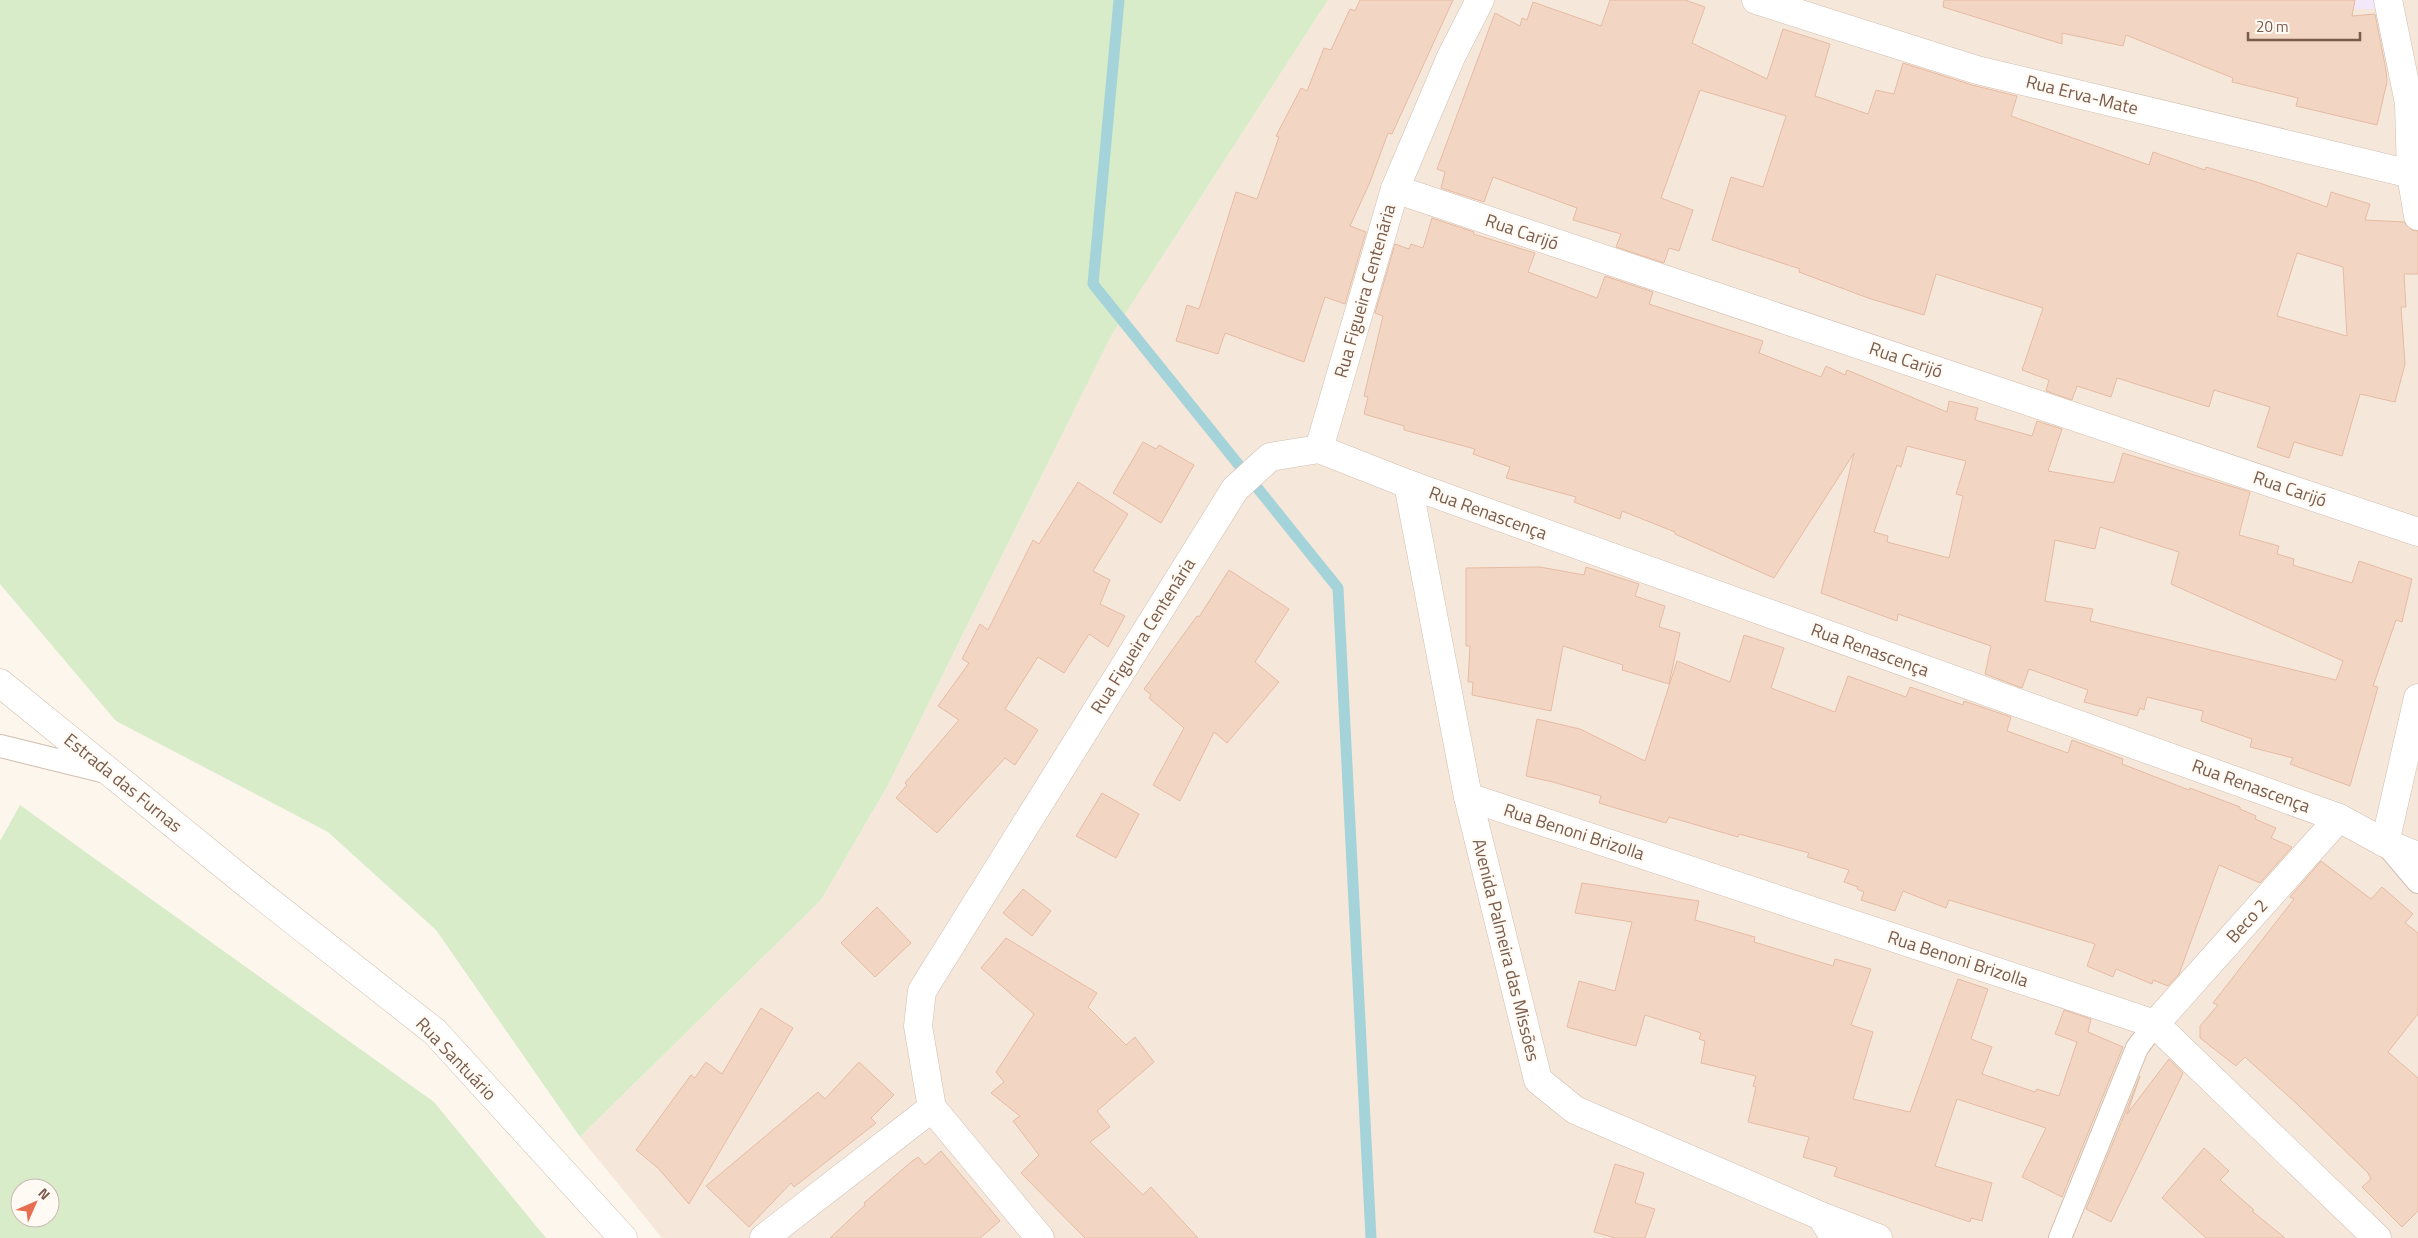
<svg xmlns="http://www.w3.org/2000/svg" width="2418" height="1238" font-family="'Titillium Web',sans-serif">
<rect width="100%" height="100%" fill="#fdf6ec"/>
<!-- residential -->
<polygon fill="#f5e8da" points="1328,0 2418,0 2418,1238 662,1238 580,1137 821,900 888,785 1111,336"/>
<!-- education -->
<polygon fill="#f3e8fa" points="2313,0 2378,0 2380,9 2345,9"/>
<!-- green -->
<g fill="#d8ecc9" fill-rule="evenodd">
<polygon points="0,0 1328,0 1111,336 888,785 821,900 580,1137 436,930 328,832 116,721 0,584"/>
<path d="M 20,805 L 434,1102 L 546,1238 L 0,1238 L 0,841 ZM 20,1188 L 50,1188 L 50,1218 L 20,1218 Z"/>
</g>
<g fill="none" stroke-linecap="round" stroke-linejoin="round">
<!-- stream -->
<polyline stroke="#a5d3da" stroke-width="11" points="1119,0 1093,284 1338,588 1371,1238"/>
</g>
<!-- building -->
<g fill="#f3d5c3" stroke="#e6bba3" fill-rule="evenodd">
<polygon points="1360,0 1453,0 1392,134 1388,133 1370,182 1350,226 1366,232 1345,304 1325,297 1304,362 1225,333 1218,354 1176,341 1187,305 1199,309 1236,192 1257,199 1279,137 1276,136 1301,88 1307,91 1324,48 1331,50 1350,9 1355,11"/>
<path d="M 1610,0 L 1685,0 L 1705,7 L 1692,43 L 1767,79 L 1783,29 L 1830,44 L 1815,96 L 1868,114 L 1876,90 L 1894,94 L 1903,63 L 1972,85 L 2017,96 L 2011,116 L 2149,165 L 2153,152 L 2205,170 L 2206,167 L 2260,183 L 2327,207 L 2331,192 L 2370,204 L 2365,220 L 2404,222 L 2412,230 L 2418,231 L 2418,274 L 2404,274 L 2406,307 L 2401,307 L 2405,364 L 2395,402 L 2360,394 L 2342,456 L 2294,442 L 2289,458 L 2257,447 L 2270,407 L 2214,390 L 2209,407 L 2117,378 L 2111,397 L 2077,386 L 2072,400 L 2046,391 L 2049,380 L 2022,370 L 2043,308 L 1936,274 L 1924,315 L 1868,298 L 1799,272 L 1800,269 L 1712,240 L 1731,177 L 1763,187 L 1786,116 L 1700,90 L 1661,198 L 1693,210 L 1679,251 L 1669,248 L 1664,263 L 1616,247 L 1621,234 L 1573,220 L 1577,208 L 1493,177 L 1484,202 L 1441,188 L 1445,172 L 1437,169 L 1495,13 L 1520,26 L 1522,18 L 1527,20 L 1533,2 L 1601,26 ZM 2297,253 L 2343,267 L 2347,336 L 2277,316 Z"/>
<polygon points="1944,0 2355,0 2352,16 2375,14 2386,70 2387,82 2377,125 2296,106 2298,98 2232,82 2233,78 2126,35 2123,46 2062,33 2062,44 1943,7"/>
<path d="M 1432,218 L 1474,232 L 1473,234 L 1535,253 L 1528,272 L 1597,298 L 1605,276 L 1653,292 L 1649,304 L 1763,341 L 1759,353 L 1821,377 L 1826,366 L 1845,375 L 1847,370 L 1947,412 L 1949,401 L 1978,408 L 1975,420 L 2032,436 L 2037,421 L 2062,429 L 2048,471 L 2114,483 L 2123,453 L 2250,492 L 2239,535 L 2279,546 L 2277,554 L 2294,559 L 2293,565 L 2352,583 L 2359,561 L 2412,579 L 2402,622 L 2396,620 L 2373,686 L 2378,687 L 2350,786 L 2290,764 L 2293,758 L 2250,747 L 2252,739 L 2201,721 L 2203,711 L 2147,697 L 2144,710 L 2140,708 L 2137,716 L 2084,702 L 2088,690 L 2029,669 L 2022,688 L 1985,674 L 1991,646 L 1898,614 L 1897,621 L 1821,593 L 1854,453 L 1774,578 L 1675,534 L 1675,532 L 1622,511 L 1620,519 L 1574,502 L 1576,497 L 1506,478 L 1510,467 L 1473,454 L 1475,449 L 1404,430 L 1404,426 L 1364,414 L 1368,397 L 1364,396 L 1383,316 L 1375,313 L 1395,244 L 1409,249 L 1411,244 L 1423,248 ZM 1907,446 L 1966,461 L 1956,494 L 1963,496 L 1949,558 L 1887,542 L 1888,536 L 1874,532 L 1897,465 L 1901,467 ZM 2100,527 L 2179,552 L 2171,584 L 2343,661 L 2336,680 L 2090,621 L 2093,609 L 2045,601 L 2055,540 L 2095,549 Z"/>
<polygon points="1143,442 1156,449 1159,445 1194,465 1161,523 1113,493"/>
<polygon points="1078,482 1128,514 1093,571 1110,580 1100,604 1125,616 1108,647 1089,634 1064,673 1038,657 1005,709 1038,730 1015,765 1005,758 937,833 896,798 907,785 905,783 959,720 938,706 969,663 962,659 980,624 988,630 1033,540 1039,544"/>
<polygon points="1540,567 1584,575 1586,567 1639,584 1635,596 1665,606 1659,627 1680,633 1669,684 1622,670 1623,665 1563,646 1551,711 1472,695 1473,682 1468,682 1470,646 1466,646 1466,568"/>
<polygon points="1229,570 1289,609 1255,662 1279,682 1227,743 1214,732 1180,801 1153,785 1184,728 1149,698 1151,695 1144,689 1197,616 1199,617"/>
<polygon points="1744,635 1784,648 1771,688 1835,712 1848,676 1906,697 1910,687 1963,705 1964,701 2011,717 2007,731 2068,753 2072,740 2123,759 2122,764 2189,790 2190,788 2240,807 2240,809 2256,816 2255,819 2276,828 2271,838 2292,847 2260,883 2219,865 2179,974 2168,986 2153,980 2152,984 2116,969 2113,977 2087,966 2095,944 1949,900 1946,908 1903,891 1895,911 1861,900 1864,892 1857,889 1858,887 1844,882 1849,870 1807,857 1809,853 1739,834 1738,837 1669,817 1666,823 1599,803 1601,796 1553,782 1526,776 1537,719 1580,729 1645,761 1677,661 1730,682"/>
<polygon points="1102,793 1139,814 1116,858 1076,836"/>
<polygon points="2321,861 2371,899 2382,887 2413,914 2405,923 2418,933 2418,1014 2388,1052 2418,1078 2418,1211 2402,1227 2362,1187 2371,1179 2368,1173 2297,1104 2245,1057 2236,1066 2200,1038 2200,1026 2218,1005 2213,1003 2294,899 2290,897"/>
<polygon points="1582,883 1699,901 1695,920 1755,937 1754,942 1833,966 1835,959 1871,969 1851,1025 1873,1032 1853,1099 1910,1112 1958,979 1988,989 1971,1039 1992,1047 1982,1074 2035,1092 2037,1089 2059,1096 2077,1042 2055,1034 2064,1010 2091,1019 2088,1032 2123,1047 2062,1197 2022,1177 2046,1128 1957,1099 1935,1166 1992,1183 1982,1221 1971,1218 1970,1222 1834,1176 1837,1167 1803,1157 1809,1137 1748,1122 1756,1087 1753,1086 1756,1076 1701,1063 1705,1041 1699,1039 1701,1033 1645,1015 1636,1046 1567,1027 1579,981 1615,991 1632,922 1575,913"/>
<polygon points="1023,889 1051,911 1032,936 1003,913"/>
<polygon points="877,907 911,943 875,977 841,943"/>
<polygon points="1006,938 1097,993 1088,1007 1126,1045 1135,1037 1154,1062 1097,1111 1110,1127 1090,1142 1143,1195 1151,1187 1198,1238 1085,1238 1021,1173 1039,1155 1013,1121 1020,1116 991,1093 1004,1082 996,1072 1034,1014 981,968"/>
<polygon points="761,1008 793,1028 689,1204 658,1168 636,1150 691,1075 695,1078 706,1062 722,1074"/>
<polygon points="2169,1059 2183,1073 2111,1222 2086,1209 2140,1076 2127,1114"/>
<polygon points="859,1062 894,1095 871,1118 876,1123 794,1187 791,1183 749,1227 706,1186 818,1092 825,1099"/>
<polygon points="2204,1148 2229,1171 2220,1180 2254,1210 2252,1211 2285,1238 2206,1238 2162,1198"/>
<polygon points="941,1151 1000,1221 980,1238 830,1238 865,1205 864,1203 911,1162 918,1157 925,1165"/>
<polygon points="1615,1164 1644,1173 1635,1203 1655,1209 1645,1238 1615,1238 1594,1232"/>
</g>
<g fill="none" stroke-linecap="round" stroke-linejoin="round">
<!-- service casing -->
<g stroke="#d1beb0" stroke-width="24">
<g id="service">
<polyline points="0,746 110,773"/>
<polyline points="2385,843 2418,882"/>
<polyline points="2060,1238 2137,1048 2155,1024"/>
</g>
</g>
<!-- minor casing -->
<g stroke="#d1beb0" stroke-width="29">
<g id="minor">
<polyline points="1756,0 1977,70 2411,174"/>
<polyline points="2388,0 2409,103 2411,174 2418,216"/>
<polyline points="1395,189 2418,532"/>
<polyline points="1319,449 1408,484 2339,818 2385,843 2418,856"/>
<polyline points="1319,449 1395,189 1451,57 1480,0"/>
<polyline points="1408,484 1468,797 1538,1080 1575,1110 1821,1216 1835,1238"/>
<polyline points="1468,797 2155,1024 2377,1238"/>
<polyline points="2385,843 2418,698"/>
<polyline points="2155,1024 2339,818"/>
<polyline points="932,1108 1040,1238"/>
<polyline points="1821,1216 1878,1238"/>
<polyline points="764,1238 932,1108 918,1026 922,991 1235,489 1270,457 1319,449"/>
</g>
</g>
<!-- tertiary casing -->
<g stroke="#d1beb0" stroke-width="29">
<polyline id="tertiary" points="0,683 246,883 435,1032 623,1238"/>
</g>
<!-- service -->
<use href="#service" stroke="#fff" stroke-width="22"/>
<!-- minor -->
<use href="#minor" stroke="#fff" stroke-width="28"/>
<!-- tertiary -->
<use href="#tertiary" stroke="#fff" stroke-width="28"/>
</g>
<g text-anchor="middle" stroke-width="4.5" stroke-linejoin="round" paint-order="stroke">
<!-- street labels -->
<g font-size="18" fill="#7a5c4d" stroke="#fffaf3">
<text transform="translate(2082 95) rotate(14)" y="6">Rua Erva-Mate</text>
<text transform="translate(1522 232) rotate(19)" y="6">Rua Carijó</text>
<text transform="translate(1365 291) rotate(-74)" y="6">Rua Figueira Centenária</text>
<text transform="translate(1906 360) rotate(19)" y="6">Rua Carijó</text>
<text transform="translate(2290 489) rotate(19)" y="6">Rua Carijó</text>
<text transform="translate(1488 513) rotate(20)" y="6">Rua Renascença</text>
<text transform="translate(1143 636) rotate(-58)" y="6">Rua Figueira Centenária</text>
<text transform="translate(1870 650) rotate(20)" y="6">Rua Renascença</text>
<text transform="translate(123 783) rotate(39)" y="6">Estrada das Furnas</text>
<text transform="translate(2251 786) rotate(20)" y="6">Rua Renascença</text>
<text transform="translate(1574 832) rotate(18)" y="6">Rua Benoni Brizolla</text>
<text transform="translate(2247 921) rotate(-48)" y="6">Beco 2</text>
<text transform="translate(1506 950) rotate(76)" y="6">Avenida Palmeira das Missões</text>
<text transform="translate(1958 959) rotate(18)" y="6">Rua Benoni Brizolla</text>
<text transform="translate(456 1059) rotate(46)" y="6">Rua Santuário</text>
</g>
</g>
<!-- north arrow -->
<g transform="translate(35 1203) rotate(45)"><circle r="24" fill="#fffaf3" stroke="#cabbb1"/>
<path d="M0-4L9 19L0 12L-9 19Z" fill="#e76f51"/>
<text y="-8" font-size="14" font-weight="bold" text-anchor="middle" fill="#7a5c4d">N</text>
</g>
<!-- scale -->
<path d="M2248 32v8h112v-8" fill="none" stroke="#7a5c4d" stroke-width="2.5"/>
<text x="2256" y="32" font-size="15" fill="#7a5c4d" stroke="#fffaf3" stroke-width="4" paint-order="stroke">20 m</text>
</svg>
